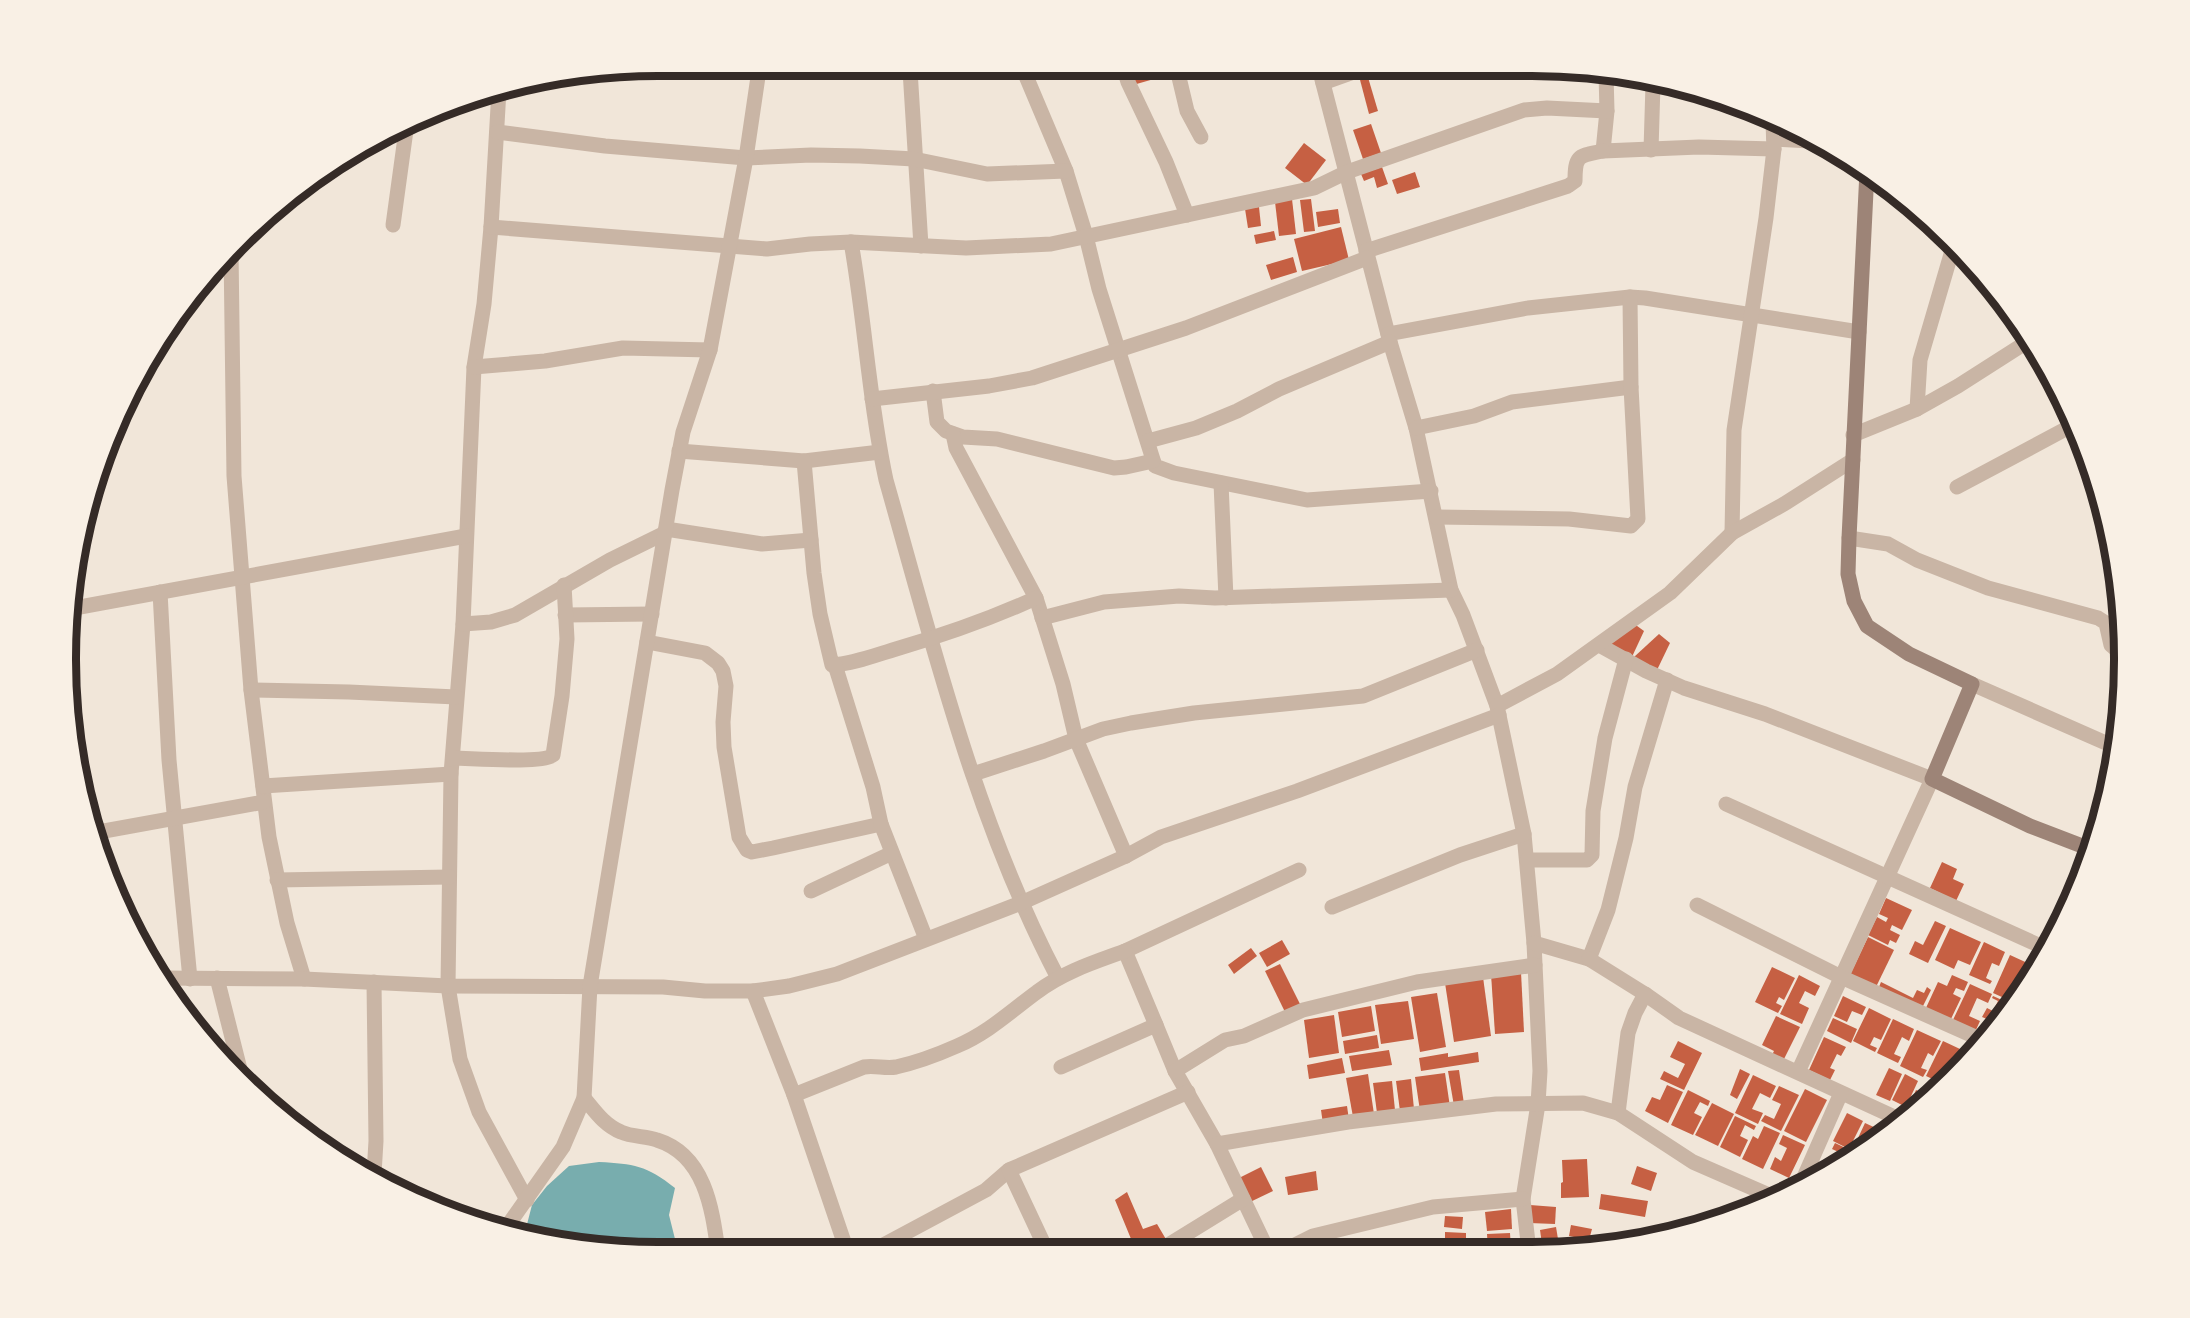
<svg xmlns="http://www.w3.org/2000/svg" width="2190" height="1318" font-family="Rubik,sans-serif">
<rect width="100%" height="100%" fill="#f1e6d9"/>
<!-- water -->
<path fill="#78adae" d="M 599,1162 C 634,1164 646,1165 675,1188 L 669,1215 L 678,1251 L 620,1251 L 525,1232 L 532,1205 L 547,1186 L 569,1166 Z"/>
<!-- building -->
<g fill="#c66043">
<polygon points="1029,69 1055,69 1055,70 1033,78"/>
<polygon points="1152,71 1154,79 1133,85 1131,76"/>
<polygon points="1367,74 1378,111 1369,114 1359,76"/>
<polygon points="1371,124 1381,153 1363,159 1353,130"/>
<polygon points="1304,143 1326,160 1307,185 1285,168"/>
<polygon points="1382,167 1388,184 1377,188 1374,177 1364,181 1361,174"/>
<polygon points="1415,172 1420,187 1397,194 1392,180"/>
<polygon points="1292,199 1296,234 1279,236 1275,202"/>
<polygon points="1311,199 1315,231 1304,232 1300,200"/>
<polygon points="1259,207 1261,226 1248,228 1245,209"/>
<polygon points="1338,209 1340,223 1318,227 1316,212"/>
<polygon points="1341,227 1349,260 1302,271 1294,239"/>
<polygon points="1274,231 1276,240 1256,244 1254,235"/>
<polygon points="1293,257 1297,272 1271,280 1266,265"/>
<polygon points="1633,623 1644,631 1631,659 1608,646"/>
<polygon points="1659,634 1670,643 1657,670 1634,657"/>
<polygon points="1942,862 1957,869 1953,879 1964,884 1956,901 1930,888"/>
<polygon points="1886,898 1912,910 1902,930 1892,925 1890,930 1900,935 1896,943 1890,940 1888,945 1868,935 1877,917 1886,922 1888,918 1879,914"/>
<polygon points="1935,921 1946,926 1928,963 1909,954 1915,941 1923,945"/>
<polygon points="1950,928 1981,942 1970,965 1958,960 1954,969 1935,960"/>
<polygon points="1868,937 1894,950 1875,989 1849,977"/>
<polygon points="1282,940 1290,954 1267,967 1259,953"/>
<polygon points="1984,942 2005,952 1999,966 1992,963 1986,978 1992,981 1990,984 1969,975"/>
<polygon points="1251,948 1257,956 1234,974 1228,965"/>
<polygon points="2010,955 2036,967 2028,980 2019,976 2015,985 2023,989 2013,1002 1993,993"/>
<polygon points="1280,964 1300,1004 1285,1012 1265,971"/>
<polygon points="1772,967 1795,978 1784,1000 1779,997 1776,1003 1782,1006 1778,1013 1755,1002"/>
<polygon points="1521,972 1524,1032 1495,1034 1491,974"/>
<polygon points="1799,975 1820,986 1815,996 1805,991 1799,1003 1809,1008 1802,1024 1780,1014"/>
<polygon points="1952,975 1968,982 1964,991 1956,988 1953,994 1961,998 1950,1021 1925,1010 1938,982 1947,986"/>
<polygon points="1483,977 1491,1036 1454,1042 1445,983"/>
<polygon points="1881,982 1913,998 1917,990 1924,993 1927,987 1931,990 1922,1008 1879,987"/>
<polygon points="1970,984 1992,994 1988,1003 1977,998 1969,1016 1980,1021 1975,1032 1952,1022"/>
<polygon points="1437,993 1446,1047 1420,1052 1411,997"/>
<polygon points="1843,996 1866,1007 1862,1015 1852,1011 1847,1022 1834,1016"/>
<polygon points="1993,996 2011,1004 1984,1034 1981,1033 1987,1019 1982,1017 1987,1008 1993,1011 1998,1001 1992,998"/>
<polygon points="1408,1001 1414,1039 1381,1044 1375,1005"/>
<polygon points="1371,1006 1375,1031 1342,1037 1338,1012"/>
<polygon points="1869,1008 1891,1019 1881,1040 1874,1037 1870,1045 1877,1048 1875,1052 1853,1041"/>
<polygon points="1334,1015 1339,1053 1309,1058 1304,1020"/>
<polygon points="1776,1016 1800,1027 1783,1061 1772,1055 1774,1051 1762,1045"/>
<polygon points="1833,1018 1857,1029 1851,1043 1827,1031"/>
<polygon points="1893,1019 1914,1029 1909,1041 1902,1037 1894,1054 1901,1057 1898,1063 1877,1053"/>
<polygon points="1917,1030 1941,1041 1933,1056 1928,1053 1921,1068 1927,1070 1923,1077 1900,1066"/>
<polygon points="1377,1035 1379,1048 1345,1054 1343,1041"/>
<polygon points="1824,1037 1846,1047 1841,1056 1837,1054 1830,1068 1835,1070 1830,1080 1809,1070"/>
<polygon points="1678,1041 1702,1053 1684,1090 1660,1079 1664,1071 1678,1078 1685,1064 1670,1057"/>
<polygon points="1943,1041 1960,1049 1947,1076 1941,1083 1926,1076"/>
<polygon points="1389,1050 1392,1065 1352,1071 1349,1056"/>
<polygon points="1478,1052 1479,1062 1421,1071 1419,1058 1448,1053 1448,1057"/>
<polygon points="1342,1058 1345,1073 1309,1079 1307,1065"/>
<polygon points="1889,1068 1902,1074 1890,1101 1876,1095"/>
<polygon points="1740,1069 1750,1074 1737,1099 1730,1095"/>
<polygon points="1459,1070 1464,1104 1454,1106 1448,1071"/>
<polygon points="1445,1073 1450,1107 1420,1111 1415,1077"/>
<polygon points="1368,1074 1374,1114 1353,1117 1346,1078"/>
<polygon points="1905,1074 1918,1081 1906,1107 1892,1100"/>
<polygon points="1753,1075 1776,1086 1770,1098 1760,1093 1752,1109 1763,1113 1758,1124 1735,1113"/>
<polygon points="1411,1079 1414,1109 1400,1111 1396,1081"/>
<polygon points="1392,1081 1395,1110 1377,1113 1373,1083"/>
<polygon points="1667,1085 1683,1092 1668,1123 1645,1111 1652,1097 1660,1100"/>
<polygon points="1779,1086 1799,1095 1781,1131 1761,1121 1765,1115 1774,1119 1781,1104 1772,1100"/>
<polygon points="1929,1087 1935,1090 1922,1105 1903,1119 1916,1090 1925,1094"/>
<polygon points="1805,1089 1827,1100 1806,1142 1784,1131"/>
<polygon points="1688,1090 1710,1101 1708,1106 1700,1102 1694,1113 1702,1117 1693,1135 1671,1125"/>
<polygon points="1712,1103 1734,1114 1718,1146 1695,1135"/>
<polygon points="1347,1106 1349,1120 1323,1124 1321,1110"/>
<polygon points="1847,1113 1863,1121 1849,1149 1833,1141"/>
<polygon points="1735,1116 1756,1126 1754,1130 1745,1125 1740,1136 1748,1140 1740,1157 1720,1147"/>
<polygon points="1865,1123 1878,1129 1872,1140 1849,1157 1832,1149 1835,1143 1852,1151"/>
<polygon points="1764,1126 1780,1133 1763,1169 1742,1159 1753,1136 1758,1139"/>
<polygon points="1783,1135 1805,1145 1789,1178 1770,1169 1775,1157 1781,1161 1787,1148 1779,1144"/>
<polygon points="1832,1156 1843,1162 1822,1175"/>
<polygon points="1587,1159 1589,1197 1561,1198 1561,1183 1563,1182 1562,1160"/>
<polygon points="1637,1166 1657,1173 1651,1191 1631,1184"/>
<polygon points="1261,1167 1273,1191 1248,1203 1237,1179"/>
<polygon points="1316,1171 1318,1190 1288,1195 1285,1177"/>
<polygon points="1127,1192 1143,1229 1157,1224 1167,1241 1143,1251 1136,1251 1115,1200"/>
<polygon points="1601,1194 1648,1201 1645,1217 1599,1209"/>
<polygon points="1530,1205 1556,1207 1555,1224 1529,1223"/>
<polygon points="1511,1209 1512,1229 1487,1231 1485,1212"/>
<polygon points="1445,1216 1463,1217 1462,1229 1444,1227"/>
<polygon points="1571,1225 1592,1229 1589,1240 1569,1236"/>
<polygon points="1556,1227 1560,1251 1543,1251 1540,1230"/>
<polygon points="1445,1232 1466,1233 1466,1246 1445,1246"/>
<polygon points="1510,1233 1511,1248 1488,1250 1487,1234"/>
<polygon points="1593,1237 1624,1241 1624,1242 1591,1247"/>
</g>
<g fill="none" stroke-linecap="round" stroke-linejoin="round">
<!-- street -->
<g stroke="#c9b5a5" stroke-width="15">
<polyline points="1319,68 1390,342 1416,428 1451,590 1463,615 1497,706 1524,834 1534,943 1540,1071 1538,1104 1523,1199 1529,1251"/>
<polyline points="1023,69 1066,171 1086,236 1099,289 1155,466 1174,473 1307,500 1431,491"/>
<polyline points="1124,69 1128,82 1166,162 1187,215"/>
<polyline points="1177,69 1187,111 1201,137"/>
<polyline points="910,70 921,246"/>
<polyline points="1323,83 1365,68"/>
<polyline points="499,90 491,227 484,304 474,367 463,624 451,774 448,986 460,1059 479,1112 527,1200"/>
<polyline points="1607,111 1603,151 1699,147 1774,149"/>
<polyline points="497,132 605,146 746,158 811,155 860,156 914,159 987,174 1066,171"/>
<polyline points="1774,139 1810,141"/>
<polyline points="1651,150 1653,84"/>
<polyline points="292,194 313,179"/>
<polyline points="393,225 407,123"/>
<polyline points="491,227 767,249 810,244 851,242 966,248 1051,244 1314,188 1347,172 1524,110 1547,108 1607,111 1606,74"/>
<path d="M 851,242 C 865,321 869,401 886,480 C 934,649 976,822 1058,978"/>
<polyline points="231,250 234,476 251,690 269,837 287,923 304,979"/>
<path d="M 1366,251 L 1568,186 L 1575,181 C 1575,154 1579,156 1603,151"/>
<polyline points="1388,334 1528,308 1630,297 1645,298 1859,332"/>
<polyline points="474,367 545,361 623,348 710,350"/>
<polyline points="933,391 937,422 946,431 963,437 997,439 1114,468 1126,467 1153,461"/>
<polyline points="872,399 989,386 1032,378 1186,328 1367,258"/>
<polyline points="1917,409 1920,360 1954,244"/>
<polyline points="1416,428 1474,416 1512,402 1631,387"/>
<polyline points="953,434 956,448 1036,598 1063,684 1076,739 1126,856"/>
<polyline points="1853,435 1917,409 1958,386 2030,340"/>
<polyline points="1148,441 1196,428 1237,411 1279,389 1390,342"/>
<polyline points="679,451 804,461 880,452"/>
<path d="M 804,461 L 814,573 L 820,614 L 832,665 C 853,664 876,655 896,649 C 944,635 990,619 1036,598"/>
<polyline points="1221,483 1226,598"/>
<polyline points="1957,487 2075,424"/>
<polyline points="1436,517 1569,519 1631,526 1638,519 1631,387 1630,297"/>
<polyline points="666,529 762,544 811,540"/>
<polyline points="1732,533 1734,430 1766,218 1774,149 1773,123"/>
<polyline points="1849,538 1888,544 1917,560 1988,588 2098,618 2106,623 2111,645 2124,656"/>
<polyline points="160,592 169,760 190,979"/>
<polyline points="69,609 466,536"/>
<polyline points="565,615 652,614"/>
<polyline points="1042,618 1104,602 1179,596 1215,598 1451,590"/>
<polyline points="463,624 491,622 515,615 610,560 665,533"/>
<polyline points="647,642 705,653 718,663 723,671 726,686 723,722 724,747 739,837 747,850 752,852 773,848 881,824"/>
<polyline points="1599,645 1646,671 1684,688 1765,714 1932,779 1798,1072"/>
<polyline points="835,665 873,787 881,824 926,939"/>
<polyline points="1972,684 2115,747"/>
<polyline points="251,690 349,692 456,697"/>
<polyline points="1497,706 1557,674 1670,593 1732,533 1784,504 1853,460"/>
<path d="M 453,758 C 470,758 543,764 553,755 L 562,696 L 567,639 L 564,585"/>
<polyline points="973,774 1044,751 1103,729 1131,723 1194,713 1363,696 1477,650"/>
<polyline points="263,786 451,774"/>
<polyline points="1726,804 2045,948"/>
<polyline points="93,833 264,802"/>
<polyline points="1527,860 1587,860 1592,855 1593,811 1605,738 1626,659"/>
<polyline points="277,880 449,877"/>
<polyline points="811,891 892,853"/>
<polyline points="1697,905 1841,977 1980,1039"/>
<polyline points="1332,907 1460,855 1524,834"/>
<polyline points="1534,943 1589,959 1608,910 1626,838 1635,787 1667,680"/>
<polyline points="1589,959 1645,994 1679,1018 1901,1120"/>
<polyline points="161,978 304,979 448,986 663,987 705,991 753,991 789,986 837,974 1021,903 1126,856 1161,837 1297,791 1499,715"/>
<polyline points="217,978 243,1081"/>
<polyline points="374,982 376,1141 374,1174"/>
<polyline points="753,991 794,1095 847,1251"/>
<polyline points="1156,1025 1125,951 1299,870"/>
<polyline points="1061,1067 1156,1025 1175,1071 1217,1144 1268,1251"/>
<polyline points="1175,1071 1225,1040 1244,1036 1303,1010 1417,982 1535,965"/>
<path d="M 794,1095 L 864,1067 C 875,1065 885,1069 896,1067 C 914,1063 939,1054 957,1046 C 988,1033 1011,1011 1037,992 C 1063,972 1095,962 1125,951"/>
<path d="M 584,1098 C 595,1111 604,1125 621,1132 C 632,1137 646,1136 657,1140 C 705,1155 712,1208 718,1251"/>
<polyline points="1618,1113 1628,1033 1635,1013 1645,994"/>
<polyline points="1217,1144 1348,1122 1496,1104 1583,1103 1618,1113 1693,1162 1771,1196"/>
<polyline points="1801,1184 1841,1093"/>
<polyline points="506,1228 563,1147 584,1098 590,986 672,490 683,432 710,350 746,158 759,70"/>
<polyline points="872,1251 986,1190 1009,1170"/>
<polyline points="1047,1251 1009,1170 1188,1092"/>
<polyline points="1149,1251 1170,1244 1243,1199"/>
<polyline points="1283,1251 1313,1236 1433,1207 1523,1199"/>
</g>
<!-- secondary -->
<polyline stroke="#9d8477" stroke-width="15" points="1867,171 1849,538 1848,574 1854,601 1867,626 1909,654 1972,684 1932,779 2030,826 2090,849"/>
</g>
<!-- crop -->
<path d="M0 0H2190V1318H0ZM658 76H1532A582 582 0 0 1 2114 658V660A582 582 0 0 1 1532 1242H658A582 582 0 0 1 76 660V658A582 582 0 0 1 658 76Z" fill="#f9f0e5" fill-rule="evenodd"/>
<path fill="none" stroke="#352b27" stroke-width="8" d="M658 76H1532A582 582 0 0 1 2114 658V660A582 582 0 0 1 1532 1242H658A582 582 0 0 1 76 660V658A582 582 0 0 1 658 76Z"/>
</svg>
